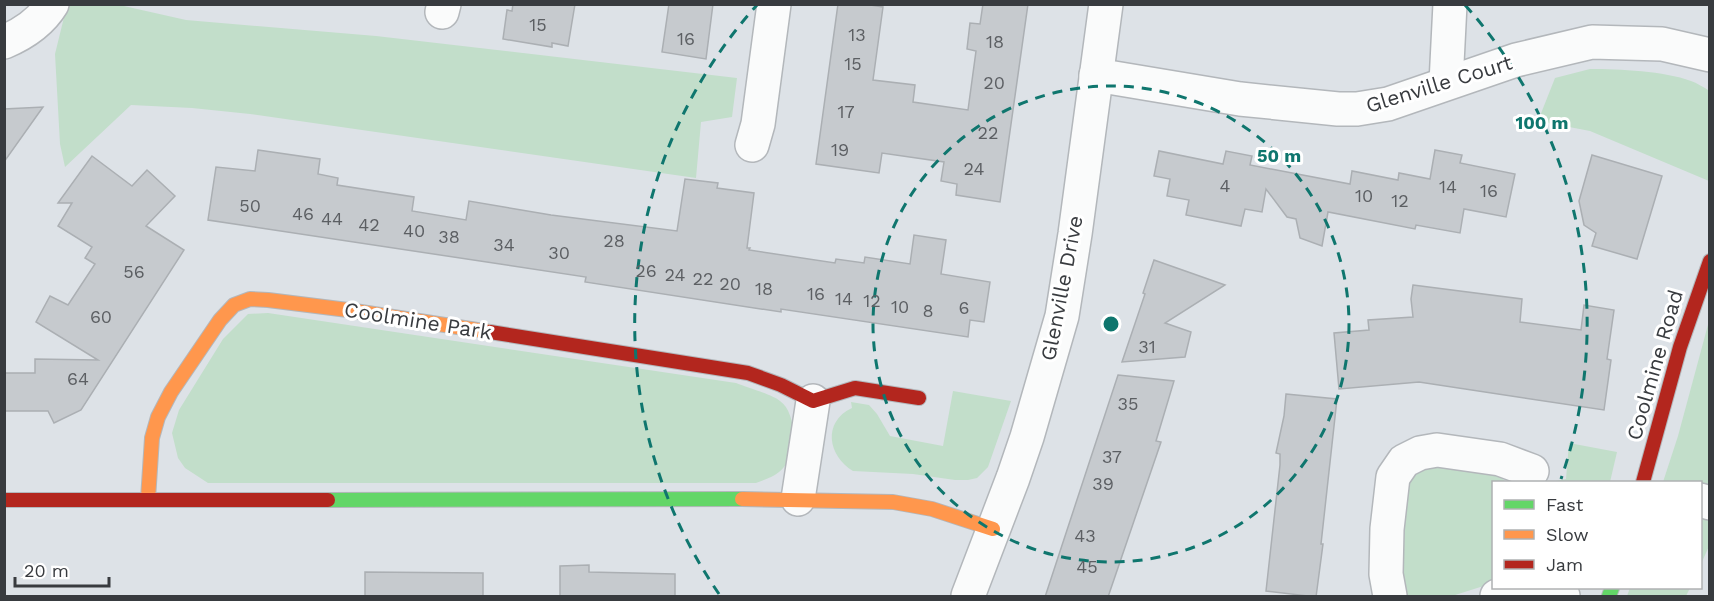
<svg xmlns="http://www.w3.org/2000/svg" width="1714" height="601" font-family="'Work Sans',sans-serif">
<rect width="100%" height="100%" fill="#dde2e7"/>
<!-- green -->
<g fill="#c2deca">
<polygon points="115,4 186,20 376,36 737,78 732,117 701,122 696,178 250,114 192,108 131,105 65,167 60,144 55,54 67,5"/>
<path d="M 1590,69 C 1620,69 1664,71 1691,81 C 1697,83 1703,87 1708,90 L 1709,181 L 1590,131 L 1538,121 L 1555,78 Z"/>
<path d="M 268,313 L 736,383 C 746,387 773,395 780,401 C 797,413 797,452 784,467 C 777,476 766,479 756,483 L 208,483 L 185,468 L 178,458 L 172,433 L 179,410 L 223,339 L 248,314 Z"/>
<polygon points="1709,321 1710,544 1701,564 1700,482 1663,482 1678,436"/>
<path d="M 953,391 L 1011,401 L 988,467 L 977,478 L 968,480 L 955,480 L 913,474 L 853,471 C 828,456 822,422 852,408 L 851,402 L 869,405 L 877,414 L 890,436 L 943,446 Z"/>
<polygon points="1569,443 1617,452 1610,482 1550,482 1566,479"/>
<path d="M 1440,466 C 1456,468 1496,469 1506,482 L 1494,482 L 1493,583 L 1452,596 L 1408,596 L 1405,595 L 1401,559 L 1408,486 C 1416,469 1422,468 1440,466 Z"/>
<polygon points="1630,588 1690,588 1686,596 1627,596"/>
</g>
<!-- building -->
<g fill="#c6cace" stroke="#abafb3" stroke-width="1.5">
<polygon points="513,4 575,4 568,46 552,43 552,47 503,39 507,10 512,11"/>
<polygon points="669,4 713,4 706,59 662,52"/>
<polygon points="838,4 864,4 883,7 873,80 915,85 913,102 968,110 976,51 967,49 970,23 980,24 983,4 1028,4 1000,202 956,195 957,184 941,181 944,162 882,153 879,173 816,164"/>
<polygon points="43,107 4,162 4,109"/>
<polygon points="258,150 320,159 318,174 338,178 337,185 414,197 412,211 466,220 469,201 551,215 677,231 685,179 718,183 717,188 754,193 747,248 750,248 749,250 835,263 836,259 864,263 865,257 910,264 914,235 946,240 941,274 990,282 984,322 970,320 968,337 781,309 781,312 585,282 586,277 208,220 216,167 255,171"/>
<polygon points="1435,150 1462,155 1460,163 1515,174 1506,217 1464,209 1460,233 1416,225 1415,229 1328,212 1322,246 1300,238 1296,219 1287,217 1266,189 1262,212 1245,209 1241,226 1186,215 1189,200 1167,196 1170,179 1154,176 1159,151 1223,164 1226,151 1252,156 1250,165 1350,184 1352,171 1398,180 1399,173 1430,179"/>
<polygon points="1592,155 1662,176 1637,259 1592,246 1596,233 1584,225 1579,201"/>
<polygon points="92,156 132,186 147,170 175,196 146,226 184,250 81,410 54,423 48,411 4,411 4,373 35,373 35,359 98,360 36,322 50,296 68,305 95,264 85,258 92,247 58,226 72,203 58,203"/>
<polygon points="1154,260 1225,285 1165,323 1191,332 1185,357 1122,362 1145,294 1143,293"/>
<polygon points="1413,285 1522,299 1520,322 1581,330 1584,305 1614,310 1607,359 1611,360 1604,410 1419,382 1339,389 1334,333 1369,330 1368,320 1413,317 1411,299"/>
<polygon points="1118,375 1174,381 1156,441 1161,442 1108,597 1045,597"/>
<polygon points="1286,394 1337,399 1321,544 1323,544 1316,597 1266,591 1280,465 1280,454 1276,453 1284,416"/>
<polygon points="589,565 589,572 675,574 675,597 560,597 560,566"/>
<polygon points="365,572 483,573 483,597 365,597"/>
</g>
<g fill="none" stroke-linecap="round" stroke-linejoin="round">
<!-- street casing -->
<g stroke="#b3b7bb" stroke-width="36">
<g id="street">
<polyline points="442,12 444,4"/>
<path d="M 4,42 C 23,34 41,22 52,4"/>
<polyline points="1096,75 1240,99 1338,109 1357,109 1388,104 1516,60 1592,42 1662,44 1710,55"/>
<polyline points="1446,83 1450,4"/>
<polyline points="752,145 758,124 774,4"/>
<polyline points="798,499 813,401"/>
<polyline points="1700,500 1710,503"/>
<polyline points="968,596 1013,478 1027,437 1062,316 1075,234 1106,4"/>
<polyline points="1390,596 1386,574 1387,529 1393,477 1404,461 1420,453 1437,450 1500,459 1532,471"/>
<polyline points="1497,596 1549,594 1563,596"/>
</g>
</g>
<!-- fast casing -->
<g stroke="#b3b7bb" stroke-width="16">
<g id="fast">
<polyline points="328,500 742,499"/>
<polyline points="1609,596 1612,588"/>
</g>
</g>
<!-- slow casing -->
<g stroke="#b3b7bb" stroke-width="16">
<g id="slow">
<polyline points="148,499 152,438 158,417 171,392 220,320 234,305 250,299 268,300 348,310 490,332"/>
<polyline points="742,499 893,502 932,509 993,529"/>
</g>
</g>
<!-- jam casing -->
<g stroke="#b3b7bb" stroke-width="16">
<g id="jam">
<polyline points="490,332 748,373 781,385 813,401 855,388 919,398"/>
<polyline points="1643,482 1680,347 1710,261"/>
<polyline points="4,500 328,500"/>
</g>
</g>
<!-- street -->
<use href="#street" stroke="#fafbfb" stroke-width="33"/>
<!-- fast -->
<use href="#fast" stroke="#63d668" stroke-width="14"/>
<!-- slow -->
<use href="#slow" stroke="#ff974d" stroke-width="14"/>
<!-- jam -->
<use href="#jam" stroke="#b3261e" stroke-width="14"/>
</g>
<!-- distance rings -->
<g fill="none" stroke="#0f766e" stroke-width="3" stroke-dasharray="10 8">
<circle cx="1111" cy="324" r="238"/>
<path d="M719 594A476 476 0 0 1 757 5M1465 5A476 476 0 0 1 1561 479"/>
</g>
<g text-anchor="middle" stroke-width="6" stroke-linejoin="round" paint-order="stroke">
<!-- number labels -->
<g font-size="18" fill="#5c5f63">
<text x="538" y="31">15</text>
<text x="857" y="41">13</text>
<text x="686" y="45">16</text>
<text x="995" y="48">18</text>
<text x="853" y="70">15</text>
<text x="994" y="89">20</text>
<text x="846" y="118">17</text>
<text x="988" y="139">22</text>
<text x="840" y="156">19</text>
<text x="974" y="175">24</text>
<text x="1225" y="192">4</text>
<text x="1448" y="193">14</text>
<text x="1489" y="197">16</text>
<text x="1364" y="202">10</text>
<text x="1400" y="207">12</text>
<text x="250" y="212">50</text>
<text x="303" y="220">46</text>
<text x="332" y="225">44</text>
<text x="369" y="231">42</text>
<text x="414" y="237">40</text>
<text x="449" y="243">38</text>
<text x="614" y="247">28</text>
<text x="504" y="251">34</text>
<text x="559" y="259">30</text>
<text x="646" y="277">26</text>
<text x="134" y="278">56</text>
<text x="675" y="281">24</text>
<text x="703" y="285">22</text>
<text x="730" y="290">20</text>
<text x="764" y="295">18</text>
<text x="816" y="300">16</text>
<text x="844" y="305">14</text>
<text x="872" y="307">12</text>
<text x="900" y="313">10</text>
<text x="964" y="314">6</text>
<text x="928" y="317">8</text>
<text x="101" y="323">60</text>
<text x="1147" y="353">31</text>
<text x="78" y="385">64</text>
<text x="1128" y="410">35</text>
<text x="1112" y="463">37</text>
<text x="1103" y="490">39</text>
<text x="1085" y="542">43</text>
<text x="1087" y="573">45</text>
</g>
<!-- street labels -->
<g font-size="21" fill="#383b3f" stroke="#fff">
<text transform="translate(1439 84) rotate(-17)" y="7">Glenville Court</text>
<text transform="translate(1062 288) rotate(-79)" y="7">Glenville Drive</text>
<text transform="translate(418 321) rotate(9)" y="7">Coolmine Park</text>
<text transform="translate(1655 365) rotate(-74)" y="7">Coolmine Road</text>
</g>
</g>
<circle cx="1111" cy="324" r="9" fill="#0f766e" stroke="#fff" stroke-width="3"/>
<g font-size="18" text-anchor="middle" font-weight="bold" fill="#0f766e" stroke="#fff" stroke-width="6" stroke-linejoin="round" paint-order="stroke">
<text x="1542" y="129">100 m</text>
<text x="1279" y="162">50 m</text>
</g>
<!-- border -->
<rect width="1714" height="601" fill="none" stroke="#383b3f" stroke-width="12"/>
<!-- legend -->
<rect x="1492" y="481" width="210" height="108" fill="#ffffff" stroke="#afb1b2" stroke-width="1.5"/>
<rect x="1504" y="500" width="30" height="9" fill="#63d668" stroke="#afb1b2" stroke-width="1.5"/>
<text x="1546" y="511" font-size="18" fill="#383b3f">Fast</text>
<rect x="1504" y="530" width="30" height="9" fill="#ff974d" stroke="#afb1b2" stroke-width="1.5"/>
<text x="1546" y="541" font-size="18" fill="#383b3f">Slow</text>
<rect x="1504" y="560" width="30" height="9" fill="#b3261e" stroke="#afb1b2" stroke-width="1.5"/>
<text x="1546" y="571" font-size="18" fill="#383b3f">Jam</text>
<!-- scale -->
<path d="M15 577v9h94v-9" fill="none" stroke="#383b3f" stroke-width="3"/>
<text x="24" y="577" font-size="18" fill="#383b3f" stroke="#ffffff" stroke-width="4.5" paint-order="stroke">20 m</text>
</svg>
